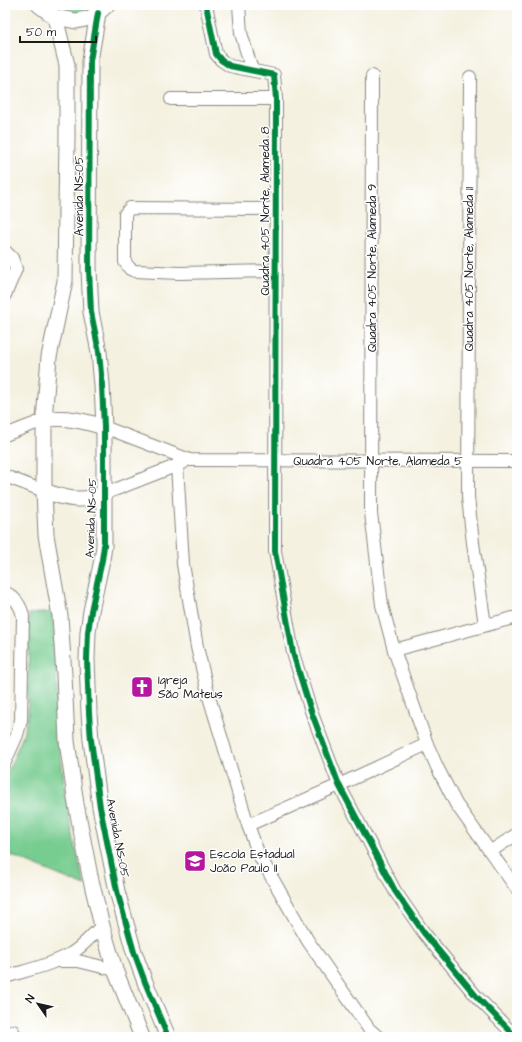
<svg xmlns="http://www.w3.org/2000/svg" width="522" height="1042" font-family="'Architects Daughter',sans-serif">
<rect width="100%" height="100%" fill="#fff"/>
<filter id="ink" filterUnits="userSpaceOnUse"><feTurbulence type="fractalNoise" baseFrequency=".025" numOctaves="2"/><feDisplacementMap in="SourceGraphic" scale="8" xChannelSelector="R" yChannelSelector="G"/><feConvolveMatrix kernelMatrix="1 2 1 2 8 2 1 2 1" color-interpolation-filters="sRGB"/></filter>
<filter id="wash" filterUnits="userSpaceOnUse"><feTurbulence type="fractalNoise" baseFrequency=".012" numOctaves="4" result="noise"/><feDisplacementMap in="SourceGraphic" scale="16" xChannelSelector="R" yChannelSelector="G"/><feGaussianBlur stdDeviation="0.9" result="paint"/><feColorMatrix in="noise" values="0 0 0 0 0 0 0 0 0 0 0 0 0 0 0 0 0 1.4 0 .05"/><feComposite in="paint" operator="in"/></filter>
<g filter="url(#wash)">
<rect width="100%" height="100%" fill="#f4f1e0"/>
<!-- green -->
<g fill="#77cc90" stroke="#4a7456">
<polygon points="45,5 101,5 89,13 63,15"/>
<path d="M 52,612 C 58,668 56,725 64,781 C 68,817 76,851 85,886 L 10,855 L 8,845 L 5,841 L 5,778 L 22,738 L 28,715 L 29,614 Z"/>
</g>
</g>
<g filter="url(#ink)">
<g fill="none" stroke-linecap="round" stroke-linejoin="round">
<!-- minor casing -->
<g stroke="#88867e" stroke-width="14">
<g id="minor">
<polyline points="206,5 216,54 221,60 230,66 274,75 276,99 275,551 293,653 311,711 339,785 395,891 424,933 476,996 516,1037"/>
<polyline points="239,5 241,33 252,70"/>
<polyline points="372,76 371,513 382,605 394,650 427,744 437,767 456,804 517,889"/>
<polyline points="470,77 468,497 473,543 485,625"/>
<polyline points="171,99 276,99"/>
<polyline points="5,251 12,258 16,269 5,295"/>
<polyline points="276,271 179,273 135,271 130,269 125,262 125,214 130,208 276,209"/>
<polyline points="104,427 190,460 517,461"/>
<polyline points="5,435 44,420"/>
<polyline points="177,465 183,564 197,647 209,697 248,825 259,855 308,941 369,1029 378,1037"/>
<polyline points="5,476 44,491"/>
<polyline points="104,494 183,463"/>
<path d="M 5,592 C 14,597 21,605 23,616 L 21,720 L 17,735 L 5,762"/>
<polyline points="394,650 517,617"/>
<polyline points="248,825 339,785 427,744"/>
<polyline points="491,851 517,834"/>
<polyline points="59,961 78,961 115,970"/>
<path d="M 5,977 C 27,970 52,965 72,953 C 83,946 92,935 102,926"/>
<polyline points="13,1031 14,1037"/>
</g>
</g>
<!-- tertiary casing -->
<g stroke="#88867e" stroke-width="17">
<g id="tertiary">
<polyline points="39,5 55,17 76,21 90,18 98,13 107,5"/>
<polyline points="98,13 90,61 89,270 91,312 99,352 102,385 104,427 104,546 102,560 91,611 88,632 87,659 89,713 91,740 100,807 117,891 134,952 145,982 168,1037"/>
<polyline points="55,17 67,65 67,137 65,281 49,357 44,420 44,491 46,535 60,616 64,675 67,741 76,804 90,876 102,926 115,970 142,1037"/>
<path d="M 44,420 C 65,416 84,421 104,427"/>
<path d="M 44,491 C 67,499 81,503 104,494"/>
</g>
</g>
<!-- minor -->
<use href="#minor" stroke="#fff" stroke-width="12"/>
<!-- tertiary -->
<use href="#tertiary" stroke="#fff" stroke-width="15"/>
<!-- cycleway casing -->
<g stroke="#fff" stroke-width="8">
<g id="cycleway">
<polyline points="206,5 216,54 221,60 230,66 274,75 276,99 275,551 293,653 311,711 339,785 395,891 424,933 476,996 516,1037"/>
<polyline points="98,13 90,61 89,270 91,312 99,352 102,385 104,427 104,546 102,560 91,611 88,632 87,659 89,713 91,740 100,807 117,891 134,952 145,982 168,1037"/>
</g>
</g>
<!-- cycleway -->
<use href="#cycleway" stroke="#00873e" stroke-width="6"/>
</g>
</g>
<!-- icons -->
<defs>
<g id="church-square" transform="scale(1.15)"><rect x="-9" y="-9" width="18" height="18" rx="4" fill="#b5179e" stroke="#fff"/><path d="M-1.2-6h2.4v3.5h3.3v2.4h-3.3V6h-2.4V-.1h-3.3v-2.4h3.3Z" fill="#fff"/></g>
<g id="school-square" transform="scale(1.15)"><rect x="-9" y="-9" width="18" height="18" rx="4" fill="#b5179e" stroke="#fff"/><path d="M0-5L7-2L0 1L-7-2ZM-4 1L0 2.5L4 1V4Q0 6-4 4Z" fill="#fff"/></g>
</defs>
<g fill-rule="evenodd">
<use href="#church-square" x="142" y="687"/>
<use href="#school-square" x="195" y="861"/>
</g>
<g text-anchor="middle" stroke-width="3" stroke-linejoin="round" paint-order="stroke">
<!-- street labels -->
<g font-size="12" fill="#1c1c1c" stroke="#fff">
<text transform="translate(79 196) rotate(-90)" y="4">Avenida NS-05</text>
<text transform="translate(265 211) rotate(-90)" y="4">Quadra 405 Norte, Alameda 8</text>
<text transform="translate(372 268) rotate(-90)" y="4">Quadra 405 Norte, Alameda 9</text>
<text transform="translate(469 269) rotate(-90)" y="4">Quadra 405 Norte, Alameda 11</text>
<text x="378" y="465">Quadra 405 Norte, Alameda 5</text>
<text transform="translate(91 518) rotate(-88)" y="4">Avenida NS-05</text>
<text transform="translate(118 838) rotate(79)" y="4">Avenida NS-05</text>
</g>
<!-- poi labels -->
<g font-size="12" fill="#1c1c1c" stroke="#fff" text-anchor="start">
<text x="158" y="684">Igreja<tspan x="158" dy="14">São Mateus</tspan></text>
<text x="210" y="858">Escola Estadual<tspan x="210" dy="14">João Paulo II</tspan></text>
</g>
</g>
<!-- margin -->
<rect width="522" height="1042" fill="none" stroke="#fff" stroke-width="20"/>
<!-- north arrow -->
<g transform="translate(38 1004) rotate(304)" stroke="#ffffff" stroke-width="3" paint-order="stroke">
<path d="M0-3L7 15L0 10L-7 15Z" fill="#1c1c1c"/>
<text y="-6" font-size="11" font-weight="bold" text-anchor="middle" fill="#1c1c1c">N</text>
</g>
<!-- scale -->
<path d="M20 36v6h76v-6" fill="none" stroke="#1c1c1c" stroke-width="2"/>
<text x="26" y="36" font-size="12" fill="#1c1c1c" stroke="#ffffff" stroke-width="3" paint-order="stroke">50 m</text>
</svg>
